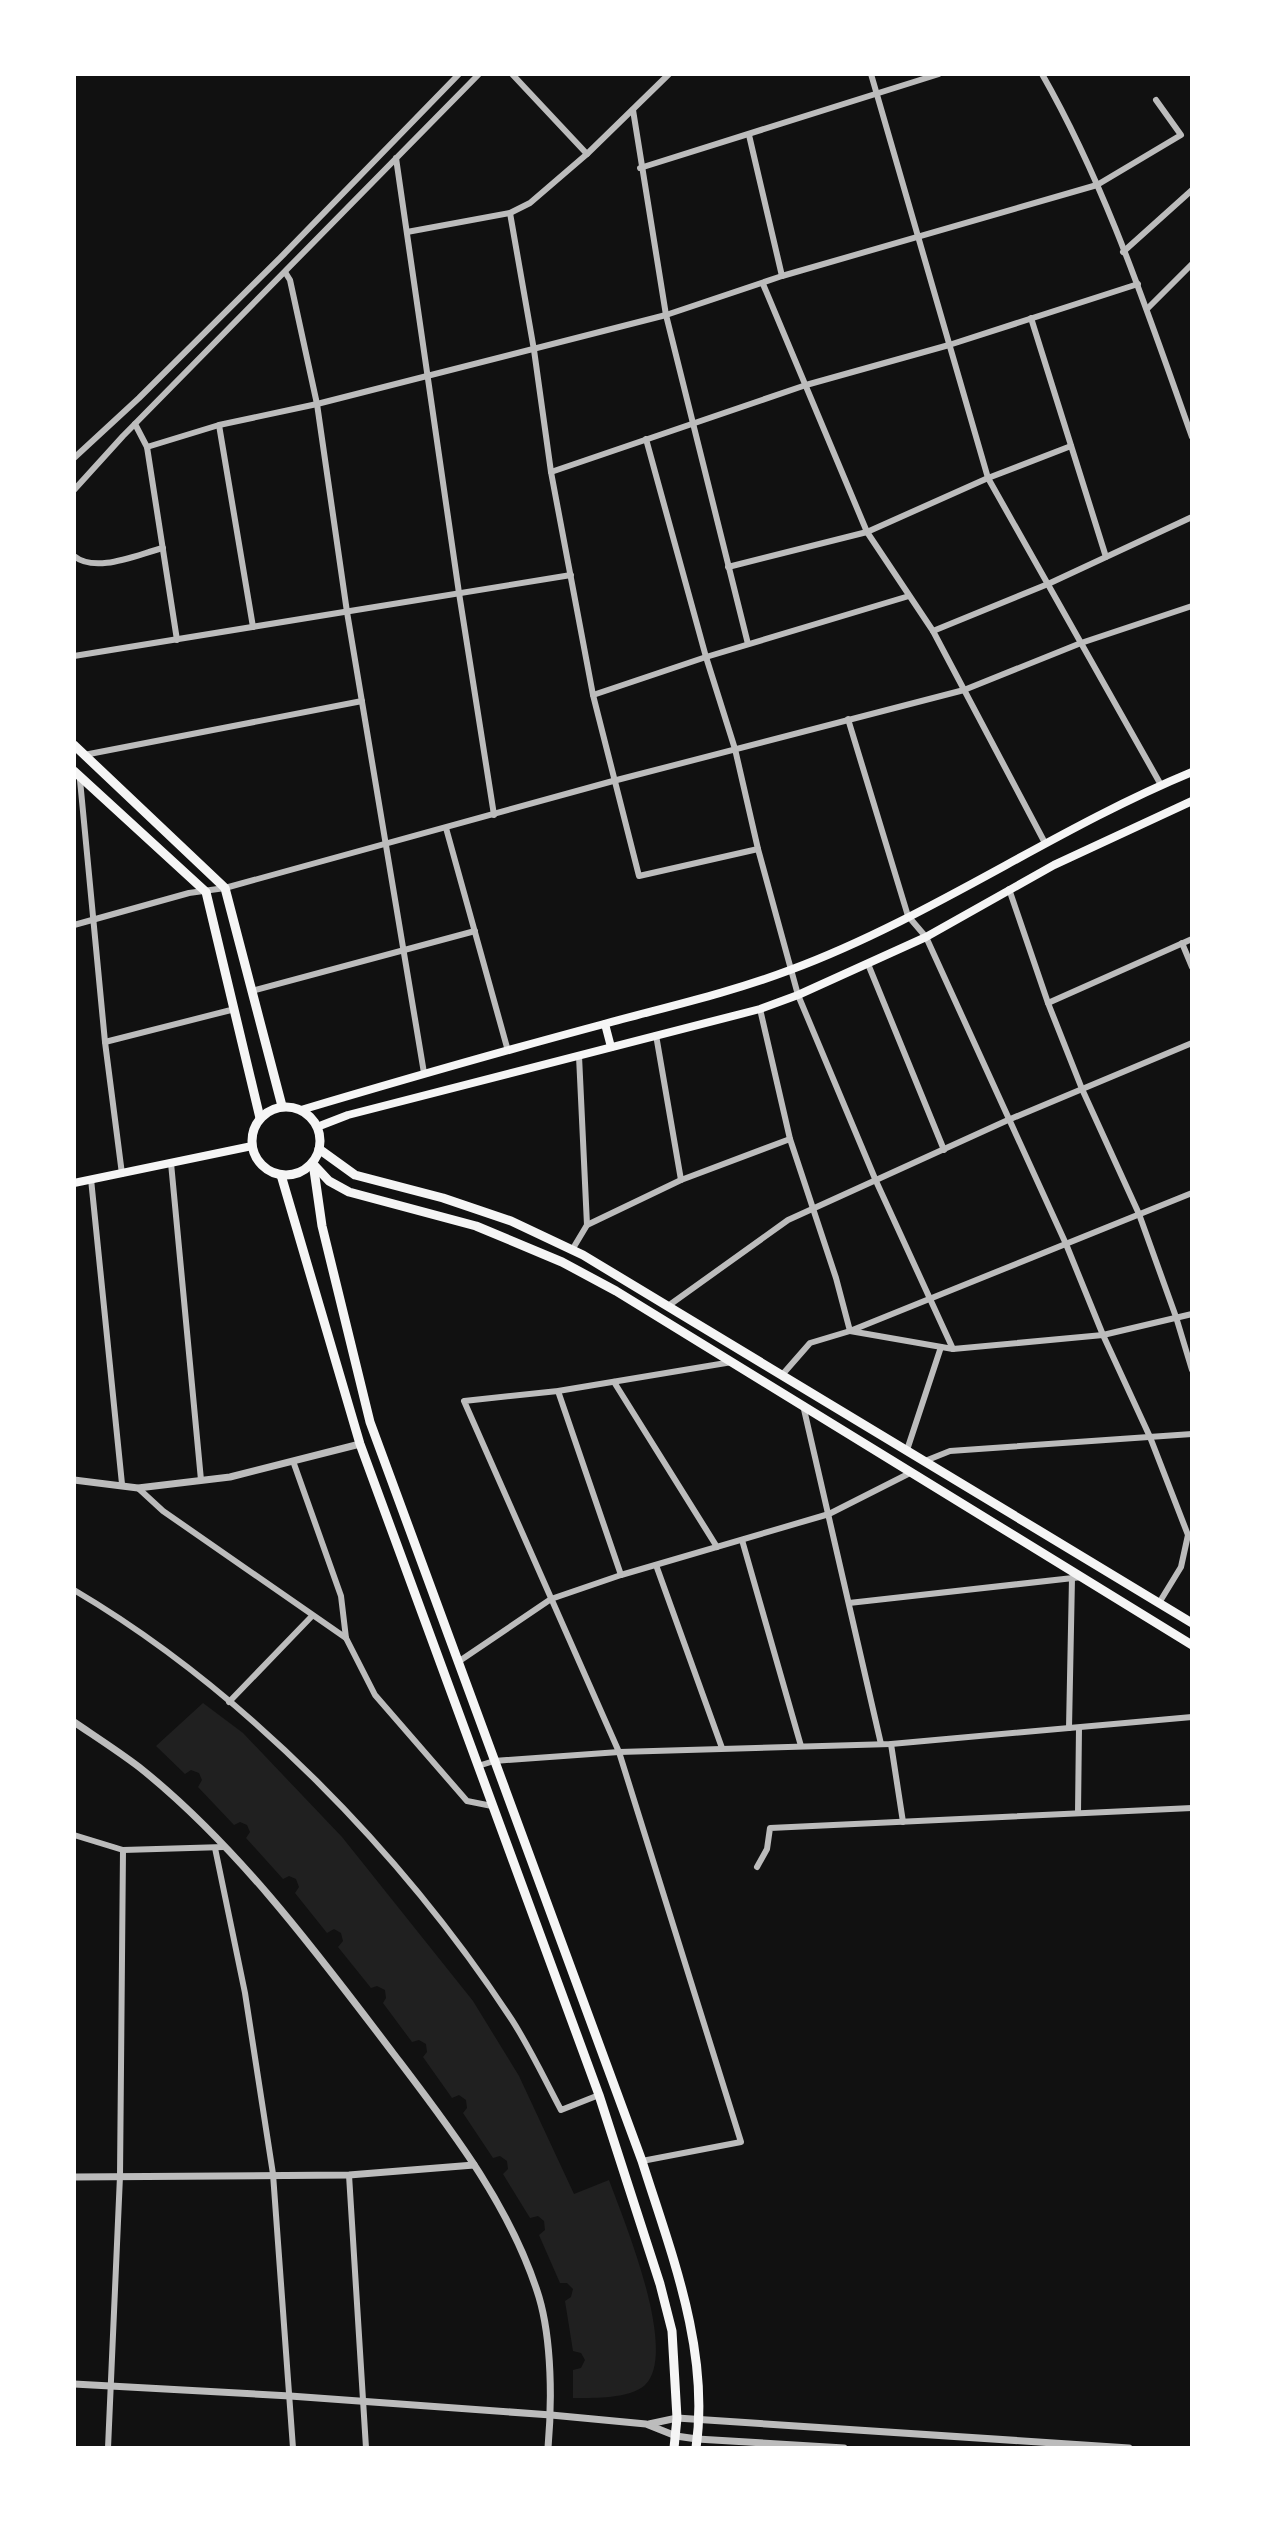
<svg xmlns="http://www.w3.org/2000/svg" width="1266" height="2522" font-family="'Roboto Condensed',sans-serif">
<rect width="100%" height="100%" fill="#111"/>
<!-- green -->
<path fill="#202020" d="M 203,1703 L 243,1733 L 342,1837 L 473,2001 L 519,2076 L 574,2194 L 609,2180 C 624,2221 679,2352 645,2385 C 630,2399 592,2398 573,2398 L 573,2370 L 581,2368 L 585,2360 L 581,2353 L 573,2351 L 565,2301 L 571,2297 L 573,2289 L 567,2283 L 560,2283 L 539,2235 L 545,2230 L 544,2221 L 538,2216 L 530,2218 L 503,2174 L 508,2169 L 507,2161 L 500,2156 L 493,2158 L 463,2113 L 467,2108 L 466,2100 L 459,2095 L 452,2098 L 423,2057 L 427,2052 L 426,2044 L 419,2040 L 412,2042 L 383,2003 L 386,1998 L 385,1990 L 377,1986 L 371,1988 L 338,1947 L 343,1941 L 341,1933 L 334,1929 L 327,1933 L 295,1893 L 299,1887 L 296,1879 L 289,1876 L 283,1879 L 246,1838 L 250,1832 L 247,1825 L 240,1822 L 234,1825 L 198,1787 L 202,1780 L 199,1773 L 191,1770 L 185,1774 L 156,1746 Z"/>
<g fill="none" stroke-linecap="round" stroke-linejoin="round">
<!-- minor -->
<g stroke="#bcbcbc" stroke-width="6">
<polyline points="512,74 587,154"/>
<polyline points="871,74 988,478 1161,785"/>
<path d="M 1042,74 C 1107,188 1148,314 1192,437"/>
<polyline points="633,110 666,315 748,644"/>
<polyline points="749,135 782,276"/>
<polyline points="396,158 459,593 494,815"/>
<polyline points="640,168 939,74"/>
<polyline points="510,213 534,350 551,472 593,695 639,876 758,849"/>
<polyline points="407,232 510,213 530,203 587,154 669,74"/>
<polyline points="1123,252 1192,190"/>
<polyline points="285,272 290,280 317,404 347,612 424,1073"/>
<polyline points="763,284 867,532 933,631 1045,843"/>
<polyline points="1147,309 1192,264"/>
<polyline points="1031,318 1106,557"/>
<polyline points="135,424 147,447 177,640"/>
<polyline points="219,425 253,627"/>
<polyline points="646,439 706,657 735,749 758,849 798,995 876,1181 953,1349"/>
<polyline points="147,447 219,425 317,404 666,315 782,276 1097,185 1181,135 1156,100"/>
<polyline points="74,458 139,398 284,254 459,74"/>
<polyline points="551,472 806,385 949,345 1138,284"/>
<polyline points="74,490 123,436 479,74"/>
<path d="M 74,556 C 96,574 138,554 163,548"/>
<polyline points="728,567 867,532 988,478 1071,446"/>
<polyline points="933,631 1048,584 1192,517"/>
<polyline points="74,656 571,575"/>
<polyline points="593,695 706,657 909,596"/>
<polyline points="848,719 908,916 926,937 1066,1244 1103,1335 1150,1437 1188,1535 1181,1567 1159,1603"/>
<polyline points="84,755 362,701"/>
<polyline points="80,780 105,1042 122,1174"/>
<polyline points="446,828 508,1051"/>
<polyline points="1009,889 1048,1003 1082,1089 1139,1214 1176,1317 1192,1370"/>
<polyline points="74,925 189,893 225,888 613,781 964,690 1081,643 1192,606"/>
<polyline points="1182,943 1192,967"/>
<polyline points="868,964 944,1150"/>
<polyline points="252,991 475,931"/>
<polyline points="1048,1003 1192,939"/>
<polyline points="760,1009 790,1139 836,1278 850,1331 953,1349 1103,1335 1192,1314"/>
<polyline points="656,1035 681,1180"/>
<polyline points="105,1042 235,1009"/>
<polyline points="579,1056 587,1225"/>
<polyline points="171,1163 201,1480"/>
<polyline points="91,1179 122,1484"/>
<polyline points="572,1250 587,1225 681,1180 790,1139"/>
<polyline points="668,1306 788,1220 1008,1120 1192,1043"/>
<polyline points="782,1375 810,1343 850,1331 1192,1193"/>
<polyline points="614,1382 717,1547"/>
<polyline points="558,1391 621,1575"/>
<polyline points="803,1405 881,1744"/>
<polyline points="907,1450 941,1347"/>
<polyline points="293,1461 341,1596 346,1638"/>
<polyline points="925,1461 950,1451 1192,1434"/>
<polyline points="138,1488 163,1511 346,1638 375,1695 467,1801 492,1806"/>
<polyline points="742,1540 801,1746"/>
<polyline points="656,1565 722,1748"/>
<path d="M 74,1590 C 245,1691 403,1854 512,2020 C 530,2048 545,2080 561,2110 L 599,2095"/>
<polyline points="849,1603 1082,1577"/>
<polyline points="458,1662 551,1599 621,1575 829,1514 912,1472"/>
<polyline points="229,1702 312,1616"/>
<polyline points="1069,1728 1072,1578"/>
<polyline points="891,1744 903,1822"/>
<polyline points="478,1766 494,1761 619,1752 891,1744 1192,1717"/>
<polyline points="1078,1813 1079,1728"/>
<polyline points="74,1835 123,1850 224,1847"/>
<polyline points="215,1848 245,1993 273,2174 293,2448"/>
<polyline points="757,1867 767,1849 770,1828 1192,1808"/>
<polyline points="642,2161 741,2142 619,1752 464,1401 558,1391 732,1362"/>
<polyline points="349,2175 366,2448"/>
<polyline points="108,2448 120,2176 123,1850"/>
</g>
<!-- tertiary -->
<g stroke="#bcbcbc" stroke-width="7">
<polyline points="74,1480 138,1488 230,1477 360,1444"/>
<path d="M 74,1722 C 96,1737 118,1751 139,1767 C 237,1845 318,1954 393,2053 C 450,2128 511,2206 539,2297 C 552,2341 552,2403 548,2448"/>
<polyline points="74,2177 349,2175 474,2165"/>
<polyline points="74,2384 290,2396 551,2415 646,2424 676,2436 697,2439 844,2448"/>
<polyline points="649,2424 677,2418 1129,2448"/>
</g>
<!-- secondary -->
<g stroke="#f5f5f5" stroke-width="8">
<polyline points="605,1024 611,1047"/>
<path d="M 301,1110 C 402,1080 503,1051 604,1024 C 666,1007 729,993 790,970 C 930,918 1054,829 1192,772"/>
<polyline points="317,1127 348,1115 760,1009 798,995 926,937 1054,865 1192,801"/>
<polyline points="74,1183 252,1146"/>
</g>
<!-- primary -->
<g stroke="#f5f5f5" stroke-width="9">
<polyline points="74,745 225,888 282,1106"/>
<polyline points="74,771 206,892 260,1118"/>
<circle cx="286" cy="1141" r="34"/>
<polyline points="319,1149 355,1175 443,1198 511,1221 583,1255 1192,1623"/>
<path d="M 313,1163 L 322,1226 L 370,1422 L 642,2161 C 671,2253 710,2350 696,2448"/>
<polyline points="315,1166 329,1181 349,1192 476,1226 562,1262 616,1291 1192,1645"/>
<polyline points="281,1175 360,1444 599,2095 660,2284 672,2331 677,2418 674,2448"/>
</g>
</g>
<!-- border -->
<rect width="1266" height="2522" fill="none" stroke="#ffffff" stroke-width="152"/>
</svg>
